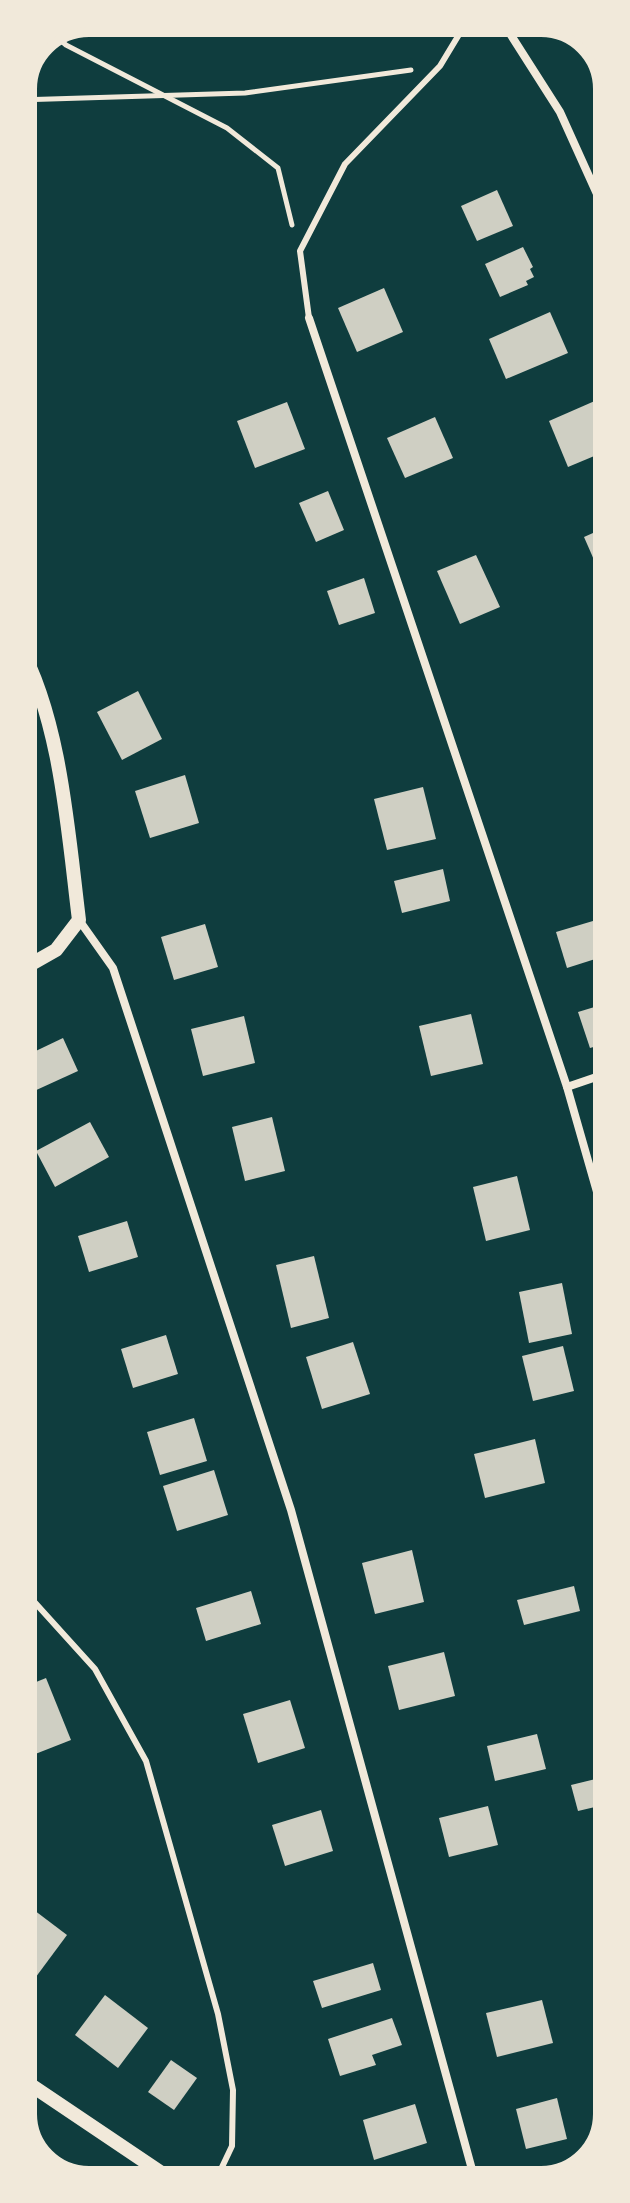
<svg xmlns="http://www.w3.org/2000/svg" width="630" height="2203" font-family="Bitter,serif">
<rect width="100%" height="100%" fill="#0f3d3e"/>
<!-- building -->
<g fill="#cfcfc3">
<polygon points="497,190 513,226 477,241 461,206"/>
<polygon points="523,247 533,267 530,269 534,277 526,281 528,285 500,297 485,264"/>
<polygon points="384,288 403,332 357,352 338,308"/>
<polygon points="550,312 568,353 506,379 489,339"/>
<polygon points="597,400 611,432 611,449 568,467 549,421"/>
<polygon points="287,402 305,449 255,468 237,421"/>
<polygon points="435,417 453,458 405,478 387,438"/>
<polygon points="328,491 344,530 316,542 299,503"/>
<polygon points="611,525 611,571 601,576 584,537"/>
<polygon points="476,555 500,607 460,624 437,571"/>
<polygon points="364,578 375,613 339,625 327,591"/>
<polygon points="138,691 162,739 122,760 97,712"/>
<polygon points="185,775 199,823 150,838 135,791"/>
<polygon points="423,787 436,839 387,850 374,799"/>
<polygon points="443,869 450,901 402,913 394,881"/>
<polygon points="603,918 611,954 567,968 556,932"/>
<polygon points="205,924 218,967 174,980 161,937"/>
<polygon points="611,1002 611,1042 590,1048 578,1012"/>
<polygon points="471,1014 483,1064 431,1076 419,1026"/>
<polygon points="244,1016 255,1063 203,1076 191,1029"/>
<polygon points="63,1038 78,1071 21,1097 19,1091 19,1059"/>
<polygon points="272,1117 285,1171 245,1181 232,1127"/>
<polygon points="90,1122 109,1157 55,1187 36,1151"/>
<polygon points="517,1176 530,1230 486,1241 473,1187"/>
<polygon points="127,1221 138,1257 89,1272 78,1236"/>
<polygon points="314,1256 329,1318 291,1328 276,1265"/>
<polygon points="562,1283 572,1334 529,1343 519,1292"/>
<polygon points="166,1335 178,1374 133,1388 121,1349"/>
<polygon points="353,1342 370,1394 322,1409 306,1357"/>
<polygon points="563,1346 574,1391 533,1401 522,1356"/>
<polygon points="194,1418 207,1461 160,1475 147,1432"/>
<polygon points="535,1439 545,1483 485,1498 474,1454"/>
<polygon points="214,1470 228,1515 177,1531 163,1486"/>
<polygon points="412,1550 424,1602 375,1614 362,1563"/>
<polygon points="574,1586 580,1611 524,1625 517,1600"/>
<polygon points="251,1591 261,1624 206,1641 196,1608"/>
<polygon points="444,1652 455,1696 399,1710 388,1666"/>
<polygon points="46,1678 71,1740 20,1760 19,1689"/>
<polygon points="290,1700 305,1748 258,1763 243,1714"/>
<polygon points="537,1734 546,1769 495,1781 487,1746"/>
<polygon points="612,1775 612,1803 578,1811 571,1785"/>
<polygon points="488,1806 498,1845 449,1857 439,1818"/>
<polygon points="321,1810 333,1851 285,1866 272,1825"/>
<polygon points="26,1904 67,1935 24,1993 19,1989 19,1914"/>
<polygon points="373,1963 381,1990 322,2008 313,1981"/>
<polygon points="105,1995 148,2028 118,2068 75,2035"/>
<polygon points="542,2000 553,2043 497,2057 486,2013"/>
<polygon points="392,2018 402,2045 372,2055 376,2065 340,2076 328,2039"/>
<polygon points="171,2060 197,2078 174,2110 148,2092"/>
<polygon points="557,2098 567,2139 526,2149 516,2109"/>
<polygon points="415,2104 427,2143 374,2160 363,2120"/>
</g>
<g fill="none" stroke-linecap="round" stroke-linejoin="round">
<!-- path -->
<g stroke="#f1e9da" stroke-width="5">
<polyline points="52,33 66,45 227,128 278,168 292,225"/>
<polyline points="18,100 245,93 411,70"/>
</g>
<!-- service -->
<g stroke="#f1e9da" stroke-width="6">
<polyline points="309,318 300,251 345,164 440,66 469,18"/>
<polyline points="19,1585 95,1669 146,1761 218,2014 233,2090 232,2146 214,2184"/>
</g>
<!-- minor -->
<g stroke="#f1e9da" stroke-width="8">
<polyline points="500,18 560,112 611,225"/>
<polyline points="309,318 567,1087 611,1241"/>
<polyline points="79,920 113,968 291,1510 476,2184"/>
<polyline points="567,1087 611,1072"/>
</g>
<!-- tertiary -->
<g stroke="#f1e9da" stroke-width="14">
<path d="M 18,643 C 61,720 68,832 79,920 L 56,950 L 19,971"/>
<polyline points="19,2077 178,2184"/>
</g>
</g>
<!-- crop -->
<path d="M0 0H630V2203H0ZM89 32H541A57 57 0 0 1 598 89V2114A57 57 0 0 1 541 2171H89A57 57 0 0 1 32 2114V89A57 57 0 0 1 89 32Z" fill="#f1e9da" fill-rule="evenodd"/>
<path fill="none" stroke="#f1e9da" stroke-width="10" d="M89 32H541A57 57 0 0 1 598 89V2114A57 57 0 0 1 541 2171H89A57 57 0 0 1 32 2114V89A57 57 0 0 1 89 32Z"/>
</svg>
